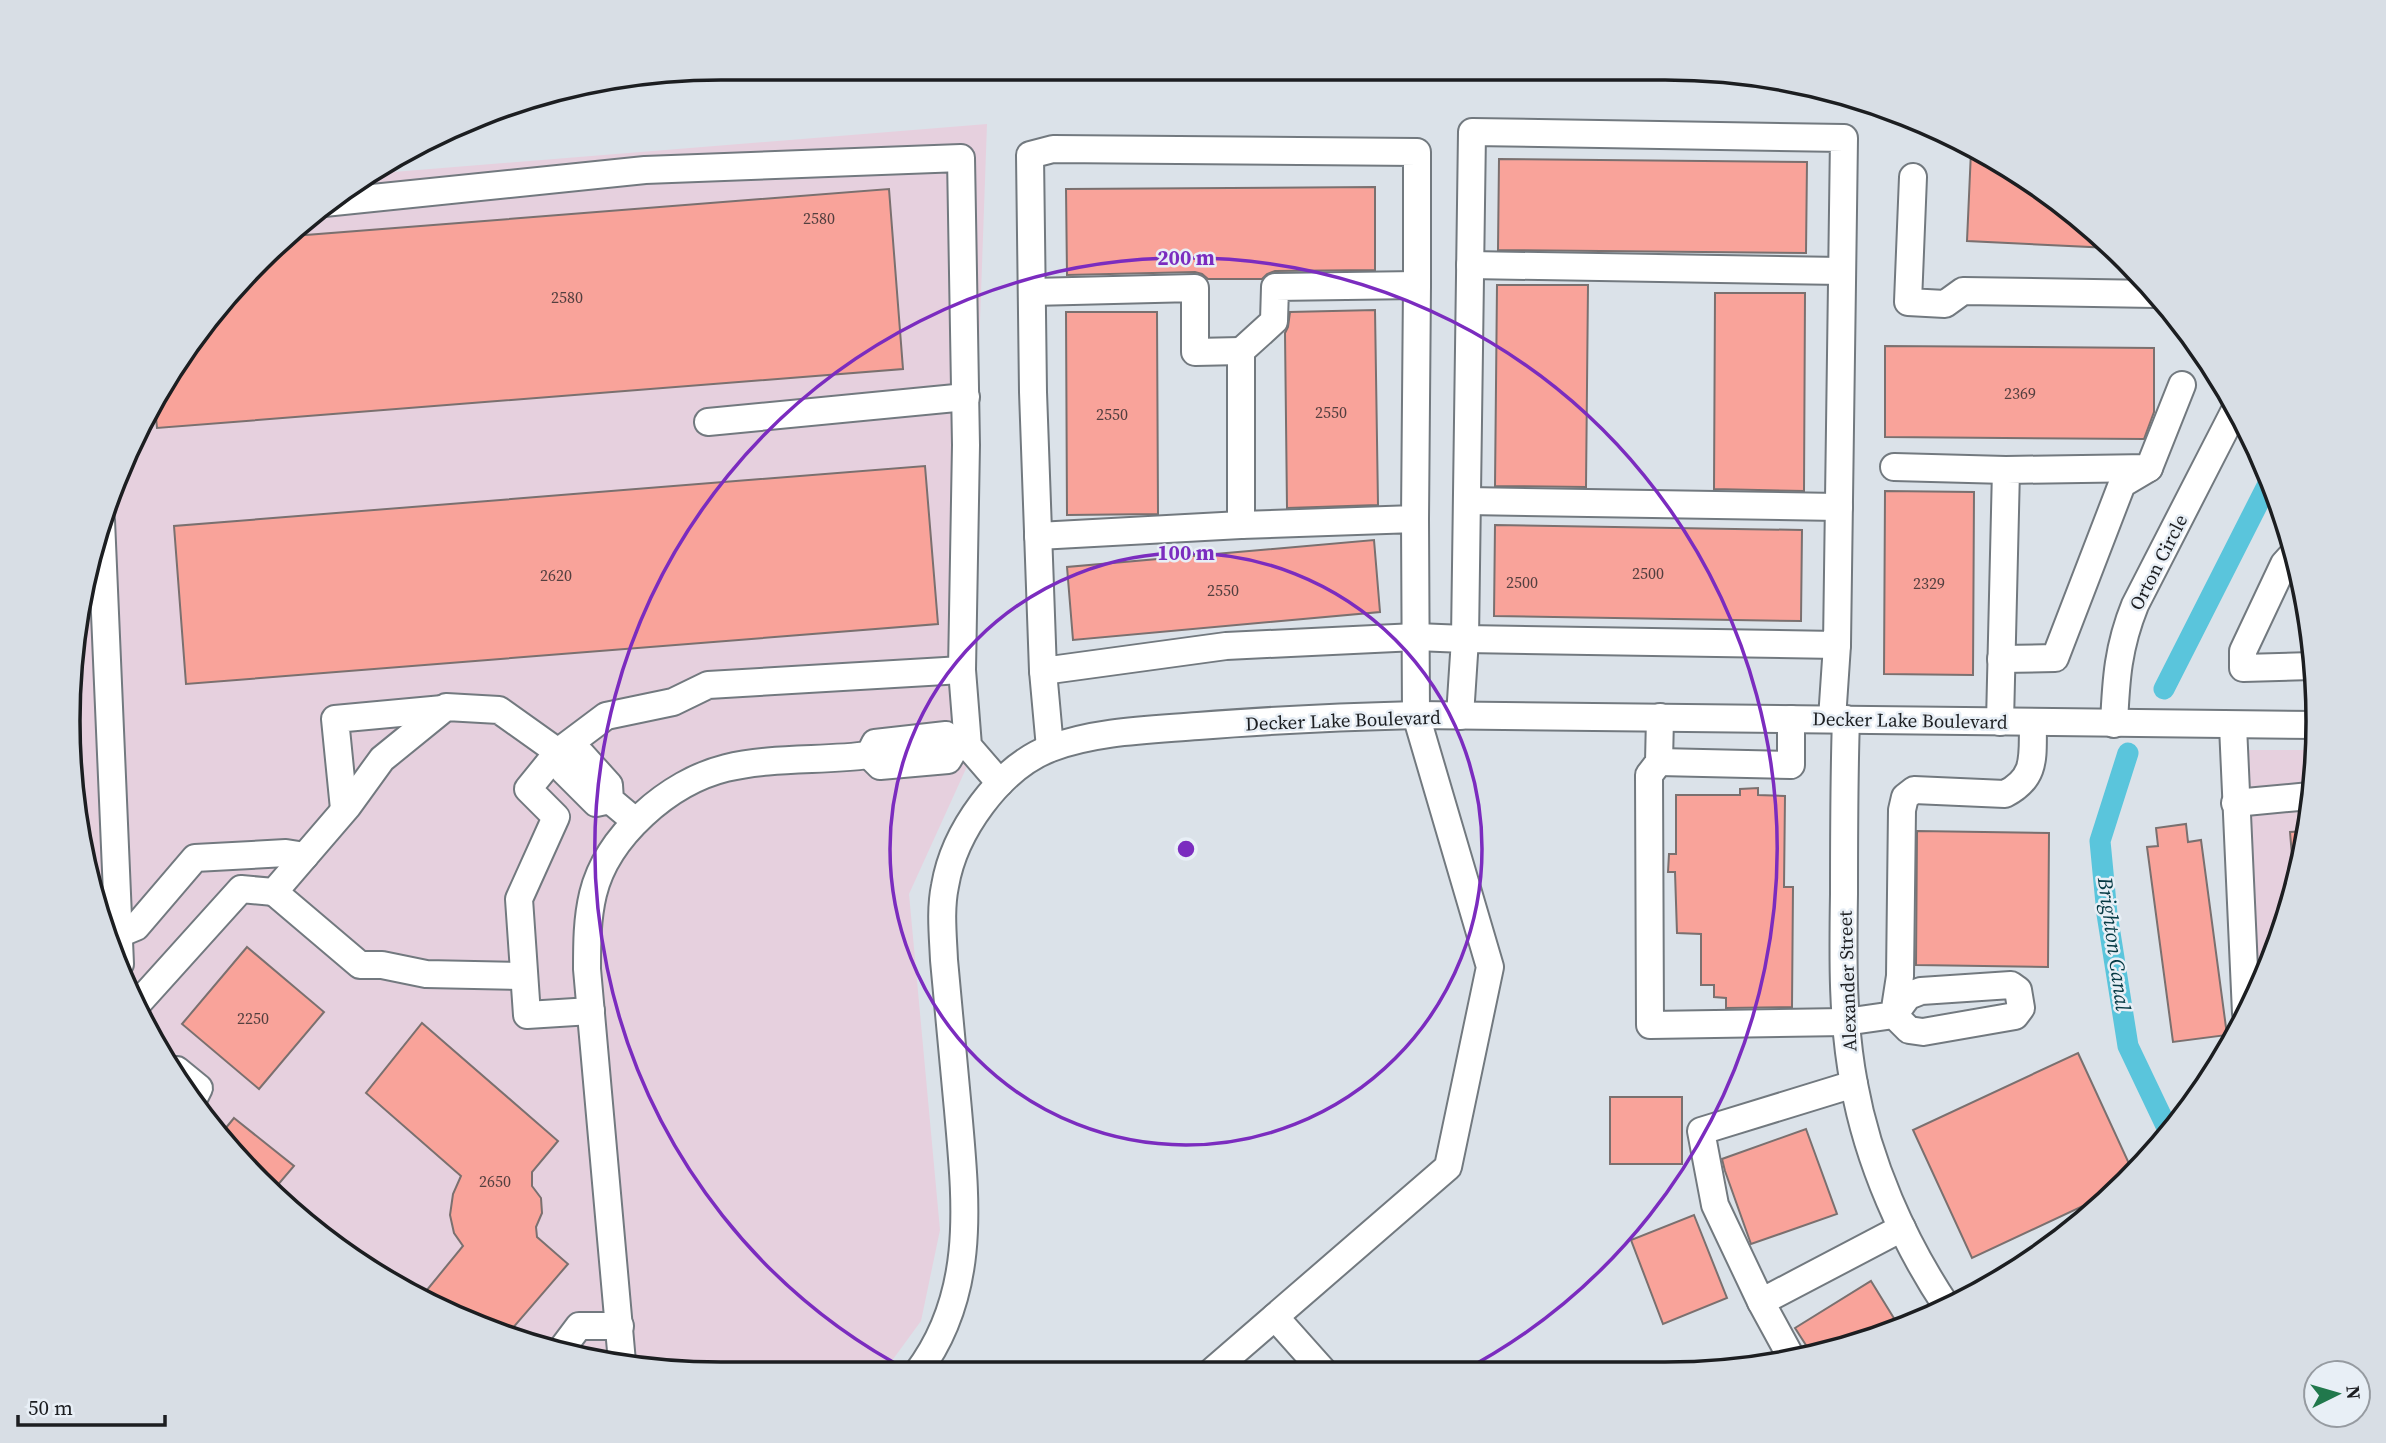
<svg xmlns="http://www.w3.org/2000/svg" width="2386" height="1443" font-family="'Source Serif 4',serif">
<rect width="100%" height="100%" fill="#dbe2e9"/>
<!-- commercial -->
<g fill="#e6d0de">
<polygon points="987,124 966,717 969,762 909,894 940,1230 921,1321 883,1373 678,1373 511,1340 358,1264 203,1119 103,932 68,722 103,512 179,358 324,203 381,173"/>
<polygon points="2222,750 2315,750 2305,849 2268,972 2237,1030"/>
</g>
<g fill="none" stroke-linecap="round" stroke-linejoin="round">
<!-- canal -->
<g stroke="#5ac5dc" stroke-width="21">
<polyline points="2164,689 2270,480"/>
<polyline points="2128,753 2100,841 2107,914 2128,1046 2168,1130"/>
</g>
</g>
<!-- building -->
<g fill="#f9a39a" stroke="#7a706f" stroke-width="2">
<polygon points="1971,151 2028,179 2112,248 1967,241"/>
<polygon points="1499,159 1807,162 1806,253 1498,250"/>
<polygon points="1375,187 1375,270 1275,271 1267,274 1262,279 1208,279 1202,274 1195,272 1067,275 1066,189"/>
<polygon points="889,189 903,369 157,428 155,406 179,358 293,236"/>
<polygon points="1497,285 1588,285 1586,487 1495,486"/>
<polygon points="1715,293 1805,293 1804,491 1714,489"/>
<polygon points="1375,310 1378,505 1287,508 1285,333 1288,327 1290,312"/>
<polygon points="1066,312 1157,312 1158,514 1067,515"/>
<polygon points="1885,346 2154,348 2154,412 2144,439 1885,437"/>
<polygon points="925,466 938,624 186,684 174,526"/>
<polygon points="1885,491 1974,492 1973,675 1884,674"/>
<polygon points="1495,525 1802,530 1801,621 1494,616"/>
<polygon points="1374,540 1380,612 1073,640 1067,567"/>
<polygon points="1758,788 1758,795 1785,796 1784,887 1793,887 1792,1007 1726,1008 1726,998 1714,997 1714,985 1701,985 1701,934 1677,933 1675,872 1668,872 1669,854 1676,854 1676,795 1740,795 1740,789"/>
<polygon points="2186,824 2188,842 2201,840 2227,1035 2173,1042 2147,847 2158,846 2156,828"/>
<polygon points="1917,831 2049,833 2048,967 1916,965"/>
<polygon points="2307,831 2305,849 2294,880 2290,832"/>
<polygon points="247,947 324,1012 259,1089 182,1024"/>
<polygon points="422,1023 558,1141 532,1172 532,1186 541,1198 542,1213 536,1227 537,1237 568,1264 505,1337 422,1296 463,1246 454,1233 450,1215 453,1194 461,1176 366,1093"/>
<polygon points="2078,1053 2132,1170 2113,1192 1972,1258 1913,1130"/>
<rect x="1610" y="1097" width="72" height="67"/>
<polygon points="234,1118 294,1166 276,1187 220,1135"/>
<polygon points="1806,1129 1837,1214 1751,1244 1725,1171 1722,1159"/>
<polygon points="1694,1215 1727,1298 1663,1324 1631,1240"/>
<polygon points="1871,1281 1900,1328 1874,1340 1811,1353 1795,1328"/>
</g>
<g fill="none" stroke-linecap="round" stroke-linejoin="round">
<!-- minor casing -->
<g stroke="#72797f" stroke-width="30">
<g id="minor">
<polygon points="1472,132 1844,138 1837,645 1465,639"/>
<polyline points="1913,177 1908,302 1945,304 1963,291 2155,294"/>
<polyline points="324,203 645,170 961,158 966,445 962,670 968,746 1000,783"/>
<polyline points="1470,265 1842,271"/>
<polyline points="1417,285 1417,152 1053,149 1030,155 1033,392 1043,671 1226,646 1416,637 1465,639 1460,716"/>
<polyline points="1032,292 1195,288 1195,352 1241,351"/>
<polyline points="708,422 966,397"/>
<polyline points="1894,467 2006,470"/>
<polyline points="1467,501 1839,507"/>
<polyline points="101,520 120,964"/>
<polyline points="1038,536 1241,525"/>
<polyline points="2293,554 2284,564 2243,651 2243,668 2312,666"/>
<polyline points="2001,659 2055,658 2122,484 2149,468"/>
<polyline points="1043,671 1050,748"/>
<path d="M 1660,717 L 1659,762 L 1649,775 L 1650,1025 L 1845,1022 L 1894,1015 L 1908,996 L 1921,991 L 2011,985 L 2018,990 L 2021,1008 L 2015,1016 L 1923,1032 L 1909,1030 L 1894,1015 L 1900,976 L 1902,810 L 1905,797 L 1914,790 L 2005,794 C 2038,777 2032,755 2033,722"/>
<polyline points="1832,719 1837,645"/>
<path d="M 1846,719 C 1844,777 1844,836 1844,894 C 1843,958 1842,1021 1854,1084 C 1868,1162 1903,1241 1947,1307"/>
<polyline points="2000,722 2006,470 2149,468 2182,385"/>
<path d="M 2114,724 C 2116,679 2118,647 2135,605 L 2235,410"/>
<polyline points="2233,726 2246,1013"/>
<polygon points="946,735 955,748 948,760 880,766 869,755 875,743"/>
<polyline points="567,760 558,752 528,789 556,817 519,899 527,1015 591,1011"/>
<polyline points="1659,762 1791,765 1791,719"/>
<polyline points="610,800 596,803 564,771 567,760 582,755 609,785 610,800 635,821"/>
<polyline points="2235,803 2310,796"/>
<polyline points="344,809 335,719 443,709"/>
<polyline points="274,892 360,965 382,965 426,974 524,976"/>
<polyline points="119,934 136,927 195,858 286,853 305,856"/>
<polyline points="140,1001 241,889 274,892 348,806 382,759 446,707 499,710 558,752 606,716 673,702 708,685 962,670"/>
<polyline points="177,1070 199,1088 193,1100"/>
<polyline points="1854,1084 1701,1131 1715,1205 1761,1302 1902,1228"/>
<polyline points="1761,1302 1791,1357"/>
<polyline points="1275,1317 1325,1373"/>
<polyline points="561,1350 579,1326 620,1326"/>
<path d="M 622,1362 L 587,969 C 587,944 587,919 593,894 C 607,836 669,782 726,768 C 771,757 823,761 869,755"/>
<path d="M 917,1373 C 977,1294 966,1202 958,1110 C 953,1060 949,1010 944,960 C 943,936 940,910 945,886 C 954,832 999,768 1051,748 C 1097,731 1149,730 1198,726 C 1271,720 1343,717 1416,715 L 2317,725"/>
<polyline points="1210,1373 1448,1167 1490,967 1416,715 1415,519 1417,285 1275,287 1274,321 1241,351 1241,525 1415,519"/>
</g>
</g>
<!-- minor -->
<use href="#minor" stroke="#fff" stroke-width="26"/>
</g>
<!-- distance rings -->
<g fill="none" stroke="#7b2cbf" stroke-width="3.5">
<circle cx="1186" cy="849" r="296"/>
<path d="M913 1373A591 591 0 1 1 1459 1373"/>
</g>
<g text-anchor="middle" stroke-width="5" stroke-linejoin="round" paint-order="stroke">
<!-- number labels -->
<g font-size="16" fill="#533f3f">
<text x="819" y="224">2580</text>
<text x="567" y="303">2580</text>
<text x="2020" y="399">2369</text>
<text x="1331" y="418">2550</text>
<text x="1112" y="420">2550</text>
<text x="1648" y="579">2500</text>
<text x="556" y="581">2620</text>
<text x="1522" y="588">2500</text>
<text x="1929" y="589">2329</text>
<text x="1223" y="596">2550</text>
<text x="253" y="1024">2250</text>
<text x="495" y="1187">2650</text>
</g>
<!-- street labels -->
<g font-size="19" fill="#1c1e21" stroke="#e8eff6">
<text transform="translate(2158 562) rotate(-63)" y="7">Orton Circle</text>
<text transform="translate(1343 720) rotate(-2)" y="7">Decker Lake Boulevard</text>
<text transform="translate(1910 720) rotate(1)" y="7">Decker Lake Boulevard</text>
<text transform="translate(1847 981) rotate(-92)" y="7">Alexander Street</text>
</g>
<!-- water labels -->
<g font-size="21" font-style="italic" fill="#053943" stroke="#e8eff6">
<text transform="translate(2114 944) rotate(82)" y="7">Brighton Canal</text>
</g>
</g>
<!-- crop -->
<path d="M0 0H2386V1443H0ZM721 80H1665A641 641 0 0 1 2306 721V721A641 641 0 0 1 1665 1362H721A641 641 0 0 1 80 721V721A641 641 0 0 1 721 80Z" fill="#d8dee5" fill-rule="evenodd"/>
<path fill="none" stroke="#1c1e21" stroke-width="3.5" d="M721 80H1665A641 641 0 0 1 2306 721V721A641 641 0 0 1 1665 1362H721A641 641 0 0 1 80 721V721A641 641 0 0 1 721 80Z"/>
<circle cx="1186" cy="849" r="10" fill="#7b2cbf" stroke="#e8eff6" stroke-width="3.5"/>
<g font-size="21" text-anchor="middle" font-weight="bold" fill="#7b2cbf" stroke="#e8eff6" stroke-width="5" stroke-linejoin="round" paint-order="stroke">
<text x="1186" y="265">200 m</text>
<text x="1186" y="560">100 m</text>
</g>
<!-- north arrow -->
<g transform="translate(2337 1394) rotate(85)"><circle r="33" fill="#e8eff6" stroke="#969ba1" stroke-width="2"/>
<path d="M0-5L12 26L0 18L-12 26Z" fill="#21784c"/>
<text y="-10" font-size="19" font-weight="bold" text-anchor="middle" fill="#1c1e21">N</text>
</g>
<!-- scale -->
<path d="M18 1415v10h147v-10" fill="none" stroke="#1c1e21" stroke-width="3.5"/>
<text x="28" y="1415" font-size="21" fill="#1c1e21" stroke="#e8eff6" stroke-width="5" paint-order="stroke">50 m</text>
</svg>
